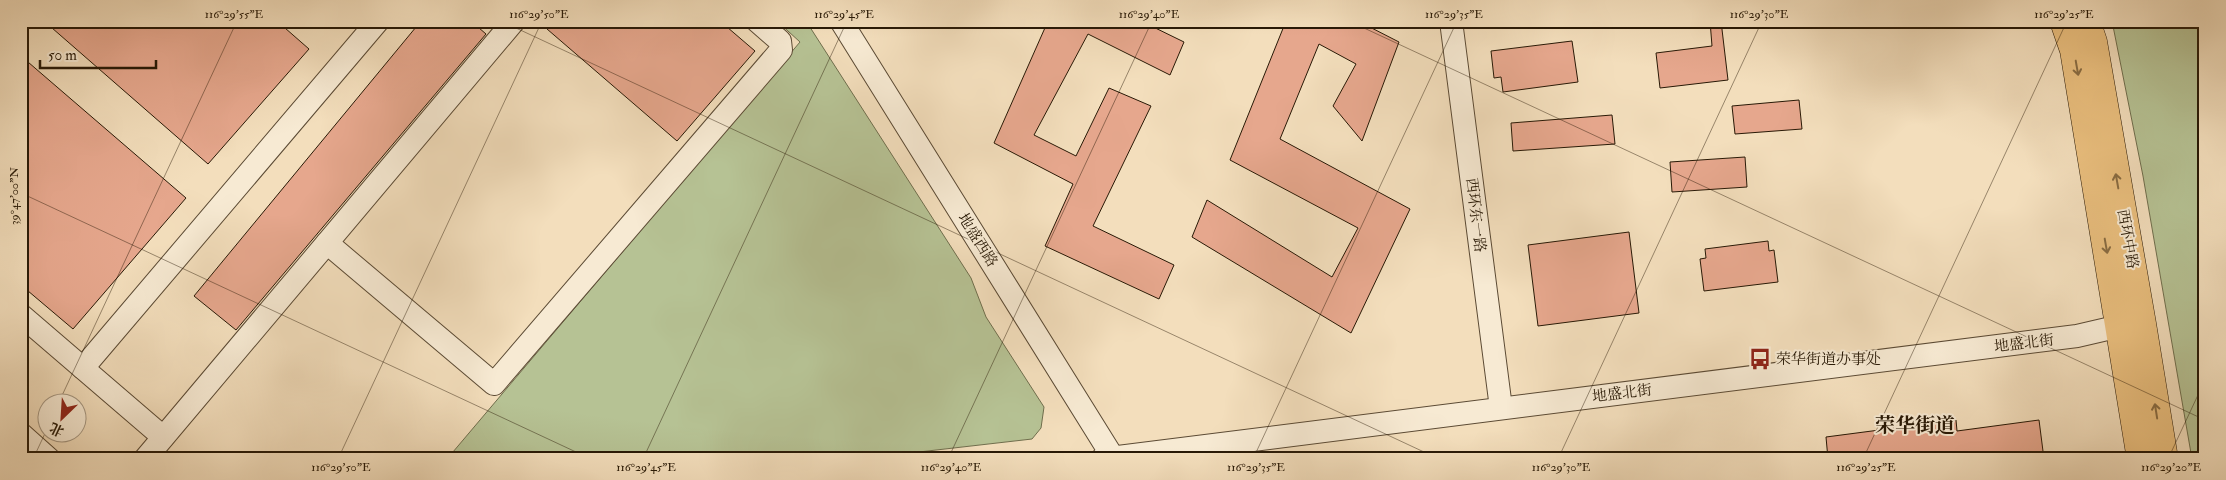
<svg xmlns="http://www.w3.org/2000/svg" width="2226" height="480" font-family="'IM FELL Double Pica','Noto Serif SC',serif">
<rect width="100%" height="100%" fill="#f3debc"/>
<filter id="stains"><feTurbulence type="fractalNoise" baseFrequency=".004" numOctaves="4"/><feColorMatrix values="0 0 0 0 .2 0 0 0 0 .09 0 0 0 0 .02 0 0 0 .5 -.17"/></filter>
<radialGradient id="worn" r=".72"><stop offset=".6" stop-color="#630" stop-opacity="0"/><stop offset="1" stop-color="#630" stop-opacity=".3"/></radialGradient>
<!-- green -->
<g fill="#b6c294" stroke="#6f6e4d">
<polygon points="777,21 806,21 971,278 986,317 1044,407 1041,428 1032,439 858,459 447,459 800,42"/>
<polygon points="2112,21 2205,21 2205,459 2192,459 2143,176"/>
</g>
<!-- building -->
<g fill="#e6a78d" stroke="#281906">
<polygon points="44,21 277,21 309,49 208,164"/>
<polygon points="421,21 471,21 486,34 236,330 194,296"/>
<polygon points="554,21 720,21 755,51 677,141 547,29"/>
<polygon points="1048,21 1141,21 1184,42 1170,75 1088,34 1034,135 1076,156 1109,88 1151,106 1093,226 1174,265 1159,299 1045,246 1073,184 994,143"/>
<polygon points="1286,21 1358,21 1399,42 1362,141 1333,106 1356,64 1319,44 1280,139 1410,209 1351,333 1192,237 1207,200 1332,277 1358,228 1230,160"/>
<polygon points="1710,21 1721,21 1728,80 1660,88 1656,53 1712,46"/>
<polygon points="1572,41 1578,82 1503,92 1501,77 1494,78 1491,51"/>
<polygon points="21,56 186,198 73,329 21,285"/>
<polygon points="1799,100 1802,129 1735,134 1732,106"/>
<polygon points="1612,115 1615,144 1513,151 1511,123"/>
<polygon points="1745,157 1747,187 1672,192 1670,162"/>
<polygon points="1629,232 1639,313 1538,326 1528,245"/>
<polygon points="1768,241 1769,251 1774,250 1778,282 1704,291 1700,259 1706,258 1705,249"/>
<polygon points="1956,420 1957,431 2039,420 2044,459 1828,459 1826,437"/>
</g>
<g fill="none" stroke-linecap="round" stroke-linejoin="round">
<!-- minor casing -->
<g stroke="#5b4a34" stroke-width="24">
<g id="minor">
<polyline points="841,21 1114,459"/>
<polyline points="1451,21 1501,408"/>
<polyline points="327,243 494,384 781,50 780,41 757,21"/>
<polyline points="21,315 163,437"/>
<polyline points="83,368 378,21"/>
<polyline points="21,434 49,459"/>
<polyline points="145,459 514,21"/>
<polyline points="1102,459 2077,336 2120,326 2136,325"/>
</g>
</g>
<!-- major casing -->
<g stroke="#281906" stroke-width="29">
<g id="major">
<polyline points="2064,21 2074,50 2141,459"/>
<polyline points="2086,21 2093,42 2142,324 2164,459"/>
</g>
</g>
<!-- minor -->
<use href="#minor" stroke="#f7ead3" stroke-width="22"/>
<!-- major -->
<use href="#major" stroke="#eabf7e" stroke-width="28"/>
</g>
<!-- one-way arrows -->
<defs><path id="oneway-shaft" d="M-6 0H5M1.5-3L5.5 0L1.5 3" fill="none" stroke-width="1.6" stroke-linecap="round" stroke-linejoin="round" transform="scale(1.25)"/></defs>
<g stroke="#896c42">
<use href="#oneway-shaft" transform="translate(2077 68) rotate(80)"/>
<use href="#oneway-shaft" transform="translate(2117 181) rotate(-100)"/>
<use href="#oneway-shaft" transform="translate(2106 246) rotate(80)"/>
<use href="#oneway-shaft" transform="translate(2156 411) rotate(-99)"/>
</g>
<!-- ticks -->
<path fill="none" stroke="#281906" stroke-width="1" stroke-opacity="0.45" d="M 501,21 L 1439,459M 1349,21 L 2205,420M 2197,21 L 2205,25M 21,193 L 591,459M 59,402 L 237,21M 33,459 L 48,427M 338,459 L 542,21M 643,459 L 847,21M 948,459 L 1152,21M 1253,459 L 1457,21M 1558,459 L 1762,21M 1863,459 L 2067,21M 2168,459 L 2205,380"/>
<!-- icons -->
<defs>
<g id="bus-bare" transform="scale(1.725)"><path d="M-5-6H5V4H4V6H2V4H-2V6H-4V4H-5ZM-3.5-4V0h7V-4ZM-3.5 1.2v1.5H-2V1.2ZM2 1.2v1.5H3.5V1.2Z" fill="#8f2418" stroke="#f7ead3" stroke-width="2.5" paint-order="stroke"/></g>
</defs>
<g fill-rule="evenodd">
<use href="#bus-bare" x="1760" y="359"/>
</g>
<g text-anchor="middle" stroke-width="4" stroke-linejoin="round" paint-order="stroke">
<!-- street labels -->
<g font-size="15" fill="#281906" stroke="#f7ead3">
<text transform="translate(1476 215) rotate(83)" y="5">西环东一路</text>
<text transform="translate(2128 239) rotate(80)" y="5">西环中路</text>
<text transform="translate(978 240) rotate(58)" y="5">地盛西路</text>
<text transform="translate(2024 343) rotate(-7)" y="5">地盛北街</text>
<text transform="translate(1622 393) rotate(-7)" y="5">地盛北街</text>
</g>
<!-- poi labels -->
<g font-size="15" fill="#281906" stroke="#f7ead3" text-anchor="start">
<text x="1776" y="364">荣华街道办事处</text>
</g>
<!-- district labels -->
<g font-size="20" font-weight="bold" fill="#281906" stroke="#f7ead3">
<text x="1915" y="432">荣华街道</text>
</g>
</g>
<!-- margin -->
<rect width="2226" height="480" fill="none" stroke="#f3debc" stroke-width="55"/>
<!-- north arrow -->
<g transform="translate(62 418) rotate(205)"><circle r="24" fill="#f7ead3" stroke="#a49681"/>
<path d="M0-4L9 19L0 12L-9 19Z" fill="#8f2418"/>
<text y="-8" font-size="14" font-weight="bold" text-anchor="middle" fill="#281906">北</text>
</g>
<!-- scale -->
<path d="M40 60v8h116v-8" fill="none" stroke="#281906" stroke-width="2.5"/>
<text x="48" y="60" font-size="15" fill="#281906" stroke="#f7ead3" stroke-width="4" paint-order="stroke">50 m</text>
<rect x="28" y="28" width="2170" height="424" fill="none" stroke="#281906" stroke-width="2"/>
<g font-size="12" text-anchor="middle" fill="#281906">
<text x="234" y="18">116°29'55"E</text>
<text x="539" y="18">116°29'50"E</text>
<text x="844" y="18">116°29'45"E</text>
<text x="1149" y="18">116°29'40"E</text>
<text x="1454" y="18">116°29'35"E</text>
<text x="1759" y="18">116°29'30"E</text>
<text x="2064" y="18">116°29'25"E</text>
<text transform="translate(14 196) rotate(-90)" y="4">39°47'00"N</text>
<text x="341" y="471">116°29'50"E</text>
<text x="646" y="471">116°29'45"E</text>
<text x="951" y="471">116°29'40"E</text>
<text x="1256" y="471">116°29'35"E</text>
<text x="1561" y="471">116°29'30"E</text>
<text x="1866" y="471">116°29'25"E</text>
<text x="2171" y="471">116°29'20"E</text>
</g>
<rect width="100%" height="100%" filter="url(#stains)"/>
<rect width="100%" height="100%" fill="url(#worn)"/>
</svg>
